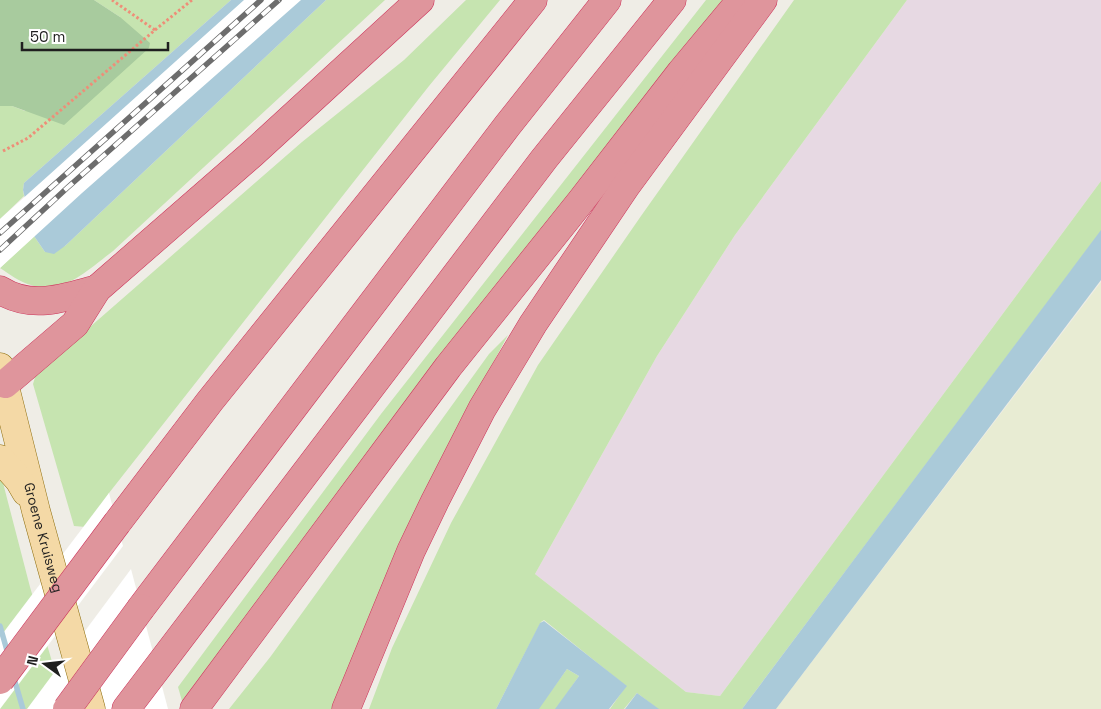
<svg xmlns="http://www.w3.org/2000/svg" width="1101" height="709" font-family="'Space Grotesk',sans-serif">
<rect width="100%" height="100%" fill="#efede6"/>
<!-- industrial -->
<polygon fill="#e7d9e3" points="907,0 1101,0 1101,181 720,696 686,692 535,574 657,356 735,235"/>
<!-- farmland -->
<polygon fill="#e8ecd3" points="1101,282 1101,709 776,709"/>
<!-- grass -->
<g fill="#c6e4b0">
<polygon points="94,0 231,0 24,183 23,190 24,196 0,219 0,106 12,106 25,111 120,17"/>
<path d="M 326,0 L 385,0 L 113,251 C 89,269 63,296 31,285 C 20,282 9,274 0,268 L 34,236 L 45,252 L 65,246 Z"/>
<polygon points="466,0 500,0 429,86 109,493 86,527 74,526 33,384 36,374 302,142 404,60"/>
<polygon points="706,0 726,0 379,440 182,701 178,687 381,414"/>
<polygon points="794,0 907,0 735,235 657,356 535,574 686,692 720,696 1101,181 1101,231 742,709 658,709 637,693 624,709 610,709 626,686 544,620 541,622 496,709 369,709 392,648 451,523 538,365 641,216"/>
<polygon points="508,335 424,492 384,581 333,709 229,709 271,656 489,354"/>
<polygon points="0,478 2,479 30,587 66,709 0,709"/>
<polygon points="567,669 579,676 556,709 538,709"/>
</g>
<!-- forest -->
<polygon fill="#a8cb9e" points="0,0 94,0 120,17 150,43 149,48 64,125 12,106 0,106"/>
<!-- water -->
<g fill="#aacad9">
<polygon points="231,0 326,0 65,246 54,254 45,252 34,236 23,190 24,183"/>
<polygon points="1101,230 1101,280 776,709 742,709"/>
<polygon points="544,621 627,686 609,709 555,709 579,676 567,669 539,709 496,709 540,623"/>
<polygon points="637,693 659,709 625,709"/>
</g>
<!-- pier -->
<g fill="#fff">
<polygon points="244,0 301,0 82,193 0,268 0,219"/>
<polygon points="109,493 123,546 0,709 0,637"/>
<polygon points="131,569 168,709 27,709"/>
</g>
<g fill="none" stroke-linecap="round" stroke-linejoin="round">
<!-- stream -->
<g stroke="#aacad9" stroke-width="5.5">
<polyline points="0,626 8,654"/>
<polyline points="13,675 23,709"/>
</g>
<!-- primary casing -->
<g stroke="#8d6d0d" stroke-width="29">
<g id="primary">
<path id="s1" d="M 0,367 L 36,511 L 91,709"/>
<polyline points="0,459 19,480 26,492"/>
</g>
</g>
<!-- highway casing -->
<g stroke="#cc345b" stroke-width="29">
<g id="highway">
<path d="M 0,290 C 32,310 63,298 97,289"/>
<polyline points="5,384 75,324 97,289 252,154 420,0"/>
<polyline points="117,523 210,401 533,0"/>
<polyline points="141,608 507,126 607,0"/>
<polyline points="126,709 544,159 672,0"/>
<polyline points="194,709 448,367 581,201 681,72 741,0"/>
<polyline points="346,709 411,551 435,501 482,409 533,324 626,186 763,0"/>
</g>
</g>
<!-- path -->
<g stroke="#ee8e78" stroke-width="3" stroke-dasharray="2.5 2.5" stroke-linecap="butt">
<polyline points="155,30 192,0"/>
<polyline points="3,151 28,138 155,30 112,0"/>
</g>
<!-- primary -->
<use href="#primary" stroke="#f4d9a6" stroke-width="28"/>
<!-- highway -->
<use href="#highway" stroke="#df959c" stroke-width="28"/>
<!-- rail casing -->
<g stroke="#6d6d6d" stroke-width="5.5">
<g id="rail">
<polyline points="0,233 261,0"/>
<polyline points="0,250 67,188 279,0"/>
</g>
</g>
<!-- rail -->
<use href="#rail" stroke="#fff" stroke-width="4" stroke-dasharray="11" stroke-linecap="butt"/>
<!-- highway-bridge casing -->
<g stroke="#cc345b" stroke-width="29" stroke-linecap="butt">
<g id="highway-bridge">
<polyline points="0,680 117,523"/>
<polyline points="67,709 141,608"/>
</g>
</g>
<!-- highway-bridge -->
<use href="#highway-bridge" stroke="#df959c" stroke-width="28"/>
</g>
<g text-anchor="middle" stroke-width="4" stroke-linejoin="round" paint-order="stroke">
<!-- street labels -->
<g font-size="14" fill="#1f1f1f" stroke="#fff">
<text dy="5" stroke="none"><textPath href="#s1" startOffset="176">Groene Kruisweg</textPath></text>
</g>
</g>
<!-- north arrow -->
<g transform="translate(45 664) rotate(285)" stroke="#ffffff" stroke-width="4" paint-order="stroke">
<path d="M0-4L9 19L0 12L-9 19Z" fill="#1f1f1f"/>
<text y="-8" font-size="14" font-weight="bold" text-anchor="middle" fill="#1f1f1f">N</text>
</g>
<!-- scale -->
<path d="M22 42v8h146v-8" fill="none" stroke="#1f1f1f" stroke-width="2.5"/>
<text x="30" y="42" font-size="15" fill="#1f1f1f" stroke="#ffffff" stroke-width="4" paint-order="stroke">50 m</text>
</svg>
